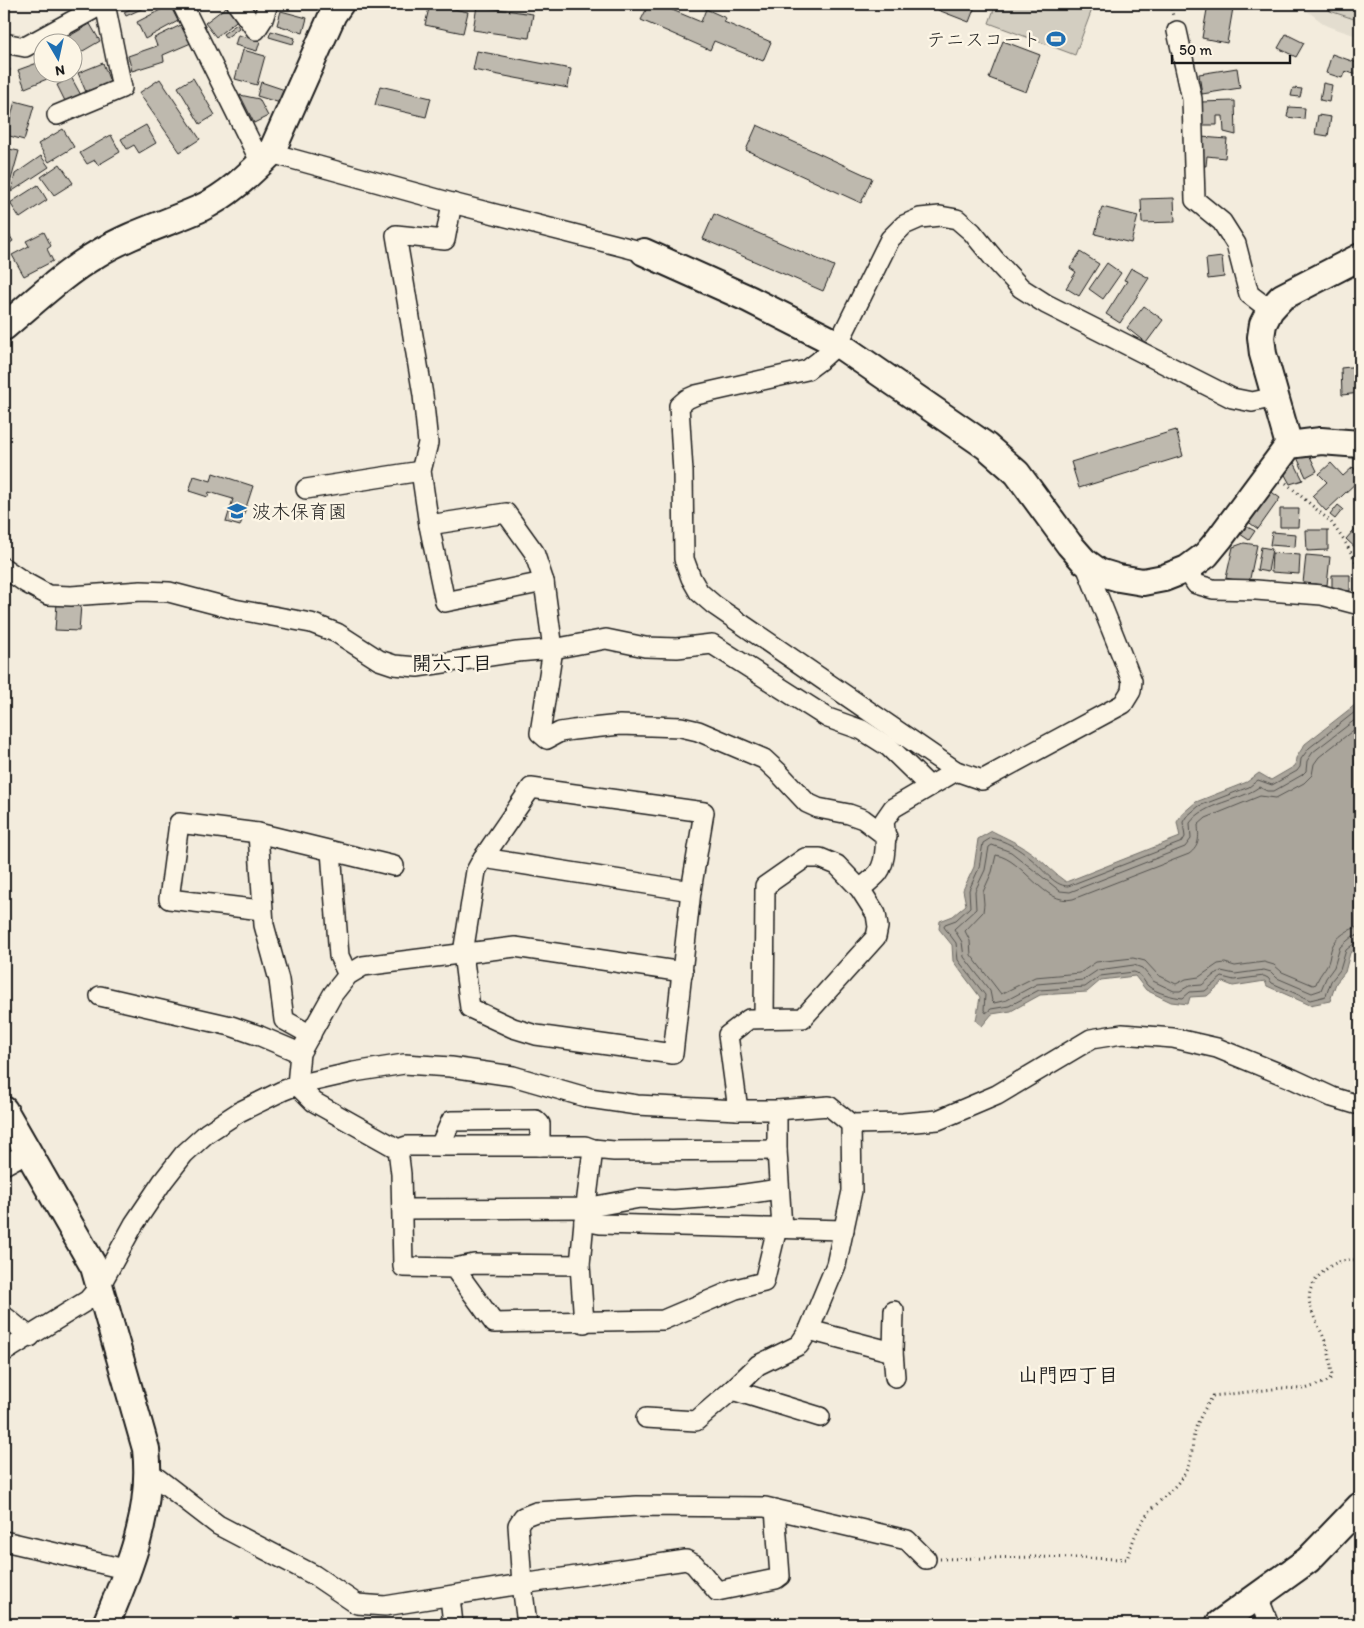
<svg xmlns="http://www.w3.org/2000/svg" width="1364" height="1628" font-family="Itim,'Klee One',sans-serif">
<rect width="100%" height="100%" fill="#f3ecdd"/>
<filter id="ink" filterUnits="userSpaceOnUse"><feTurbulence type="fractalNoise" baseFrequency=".02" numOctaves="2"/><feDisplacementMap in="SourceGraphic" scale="10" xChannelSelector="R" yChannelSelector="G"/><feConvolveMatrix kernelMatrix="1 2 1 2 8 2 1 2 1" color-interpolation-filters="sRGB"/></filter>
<g filter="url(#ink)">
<!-- built -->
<polygon fill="#e3ddcf" points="1298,4 1360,4 1360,37 1327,26"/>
<!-- green -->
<g fill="#d3cec1" stroke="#78756e">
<polygon points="996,4 1094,4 1075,55 989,23"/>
<polygon points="1323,4 1360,4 1360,21 1330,11"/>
</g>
<!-- water -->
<path fill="#aaa59b" stroke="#716e68" d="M 1360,701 L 1360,945 L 1350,953 L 1345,972 L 1336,983 L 1330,1001 L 1310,1005 L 1267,986 L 1265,981 L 1233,986 L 1223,982 L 1207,996 L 1190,997 L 1188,1004 L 1171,1002 L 1146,990 L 1135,976 L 1101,980 L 1087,992 L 1040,995 L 1011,1011 L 992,1014 L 982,1026 L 976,1021 L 980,997 L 953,961 L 952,945 L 939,929 L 940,921 L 953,916 L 966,905 L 963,890 L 974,867 L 978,839 L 992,831 C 1006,838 1020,844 1033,854 C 1045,863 1054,874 1066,882 L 1180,837 L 1177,822 L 1182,814 L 1196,802 L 1247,782 L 1259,773 L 1271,780 L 1295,766 L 1296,758 L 1305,744 Z"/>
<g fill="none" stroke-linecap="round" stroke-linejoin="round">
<!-- shore -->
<g stroke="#55534f" stroke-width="1">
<path d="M 1360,708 L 1309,748 L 1301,759 L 1300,767 L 1297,771 L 1272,785 L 1258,780 L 1249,787 L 1199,806 L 1186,817 L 1183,822 L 1185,837 L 1182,842 L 1068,886 C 1053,886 1041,866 1030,858 C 1019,849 1005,840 991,838 L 983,843 L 979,868 L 969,890 L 970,907 L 956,920 L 945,924 L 944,927 L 956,943 L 958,960 L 985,995 L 984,1010 L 986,1013 L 991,1009 L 1009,1006 L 1039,990 L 1085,987 L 1100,976 L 1134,972 C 1142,974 1143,981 1148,986 C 1157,993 1172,997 1183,998 L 1190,992 L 1205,991 L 1222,977 L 1234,980 L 1264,976 L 1268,978 L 1272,983 L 1310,1000 L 1326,996 L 1331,981 L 1340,970 L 1346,950 L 1356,942 L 1360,941"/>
<path d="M 1360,716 L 1313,752 L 1307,761 L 1306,771 L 1302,775 L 1274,791 L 1267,791 L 1259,787 C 1238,802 1205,802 1190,823 L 1191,839 L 1185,847 L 1070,892 L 1060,891 L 1011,852 L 992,845 L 989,847 L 985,870 L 975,891 L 976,909 L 954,929 L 962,942 L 964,957 L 990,991 L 992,1001 L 994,1003 L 1007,1000 L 1037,984 L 1083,980 L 1098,970 L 1134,965 L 1142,968 L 1153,981 L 1174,991 L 1180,991 L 1189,986 L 1202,985 L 1215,974 L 1221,971 L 1235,974 L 1264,970 L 1271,972 L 1277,978 L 1312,993 L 1321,990 L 1326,978 L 1334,967 L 1340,947 L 1353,936 L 1360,935"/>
<path d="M 1360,725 L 1319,757 L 1314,764 L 1312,775 L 1304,783 L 1276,798 L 1260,796 L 1206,818 L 1198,825 C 1199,837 1200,846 1189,854 L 1073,899 C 1044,906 1024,860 996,855 L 992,872 L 983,892 L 984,904 L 983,912 L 965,931 L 970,941 L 971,955 L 1001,994 L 1035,977 L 1080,973 L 1096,962 L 1133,958 L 1145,961 L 1158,975 L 1176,984 L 1186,979 L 1199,977 L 1218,964 L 1225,963 L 1235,966 L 1264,962 L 1274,965 L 1282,972 L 1313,985 L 1316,984 C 1319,975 1324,971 1328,963 C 1330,958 1330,952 1332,947 C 1336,937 1349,928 1360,927"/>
</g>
</g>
<!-- building -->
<g fill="#beb9ae" stroke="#1c1c1c">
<polygon points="130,4 152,4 126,16 124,12 132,8"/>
<polygon points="230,4 240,18 216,37 205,23"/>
<polygon points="430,4 468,12 463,33 425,25"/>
<polygon points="649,4 658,4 701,22 706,9 726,18 724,22 771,42 763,61 714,41 710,50 641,20"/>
<polygon points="941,4 976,4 969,22 938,10"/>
<polygon points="1208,4 1233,8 1227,43 1202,38"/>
<polygon points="170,5 178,21 145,39 137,22"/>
<polygon points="477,6 533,14 529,38 473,30"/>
<polygon points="281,11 307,18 303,33 277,25"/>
<polygon points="90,24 100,41 76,55 72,49 72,42 69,42 66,38"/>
<polygon points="183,24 191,43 163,55 164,61 132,71 128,56 157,46 154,38"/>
<polygon points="237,24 239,28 226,38 223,34"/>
<polygon points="271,31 295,38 293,44 269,37"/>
<polygon points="1286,34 1304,43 1296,57 1278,48"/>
<polygon points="238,35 260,41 257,51 235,45"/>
<polygon points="1003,41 1040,55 1026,92 989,78"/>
<polygon points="243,50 265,56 257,85 235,79"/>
<polygon points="477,51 571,69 568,88 473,70"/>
<polygon points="1332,54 1360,64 1360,76 1345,71 1342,78 1326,73"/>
<polygon points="40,62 42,72 45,72 47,79 25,88 18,70"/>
<polygon points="103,63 110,82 86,92 78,73"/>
<polygon points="4,67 10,69 7,85 4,85"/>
<polygon points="1237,68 1240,88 1202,94 1199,74"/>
<polygon points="71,77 82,97 67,105 57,85"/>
<polygon points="193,78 215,115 200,124 178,87"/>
<polygon points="160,79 200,139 180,152 139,93"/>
<polygon points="261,82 291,92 287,105 257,96"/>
<polygon points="1323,83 1332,85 1329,102 1320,100"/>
<polygon points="380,86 431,98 426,117 375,105"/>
<polygon points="1293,88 1302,89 1300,97 1291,96"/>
<polygon points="240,95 259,99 268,116 254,123"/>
<polygon points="15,101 34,106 24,140 6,135"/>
<polygon points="1235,101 1236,135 1224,132 1223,116 1217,116 1217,125 1201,125 1200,102"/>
<polygon points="1289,107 1305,108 1304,119 1287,117"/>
<polygon points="1318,115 1331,117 1328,136 1315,134"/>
<polygon points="146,125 156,143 139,153 134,145 127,149 121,139"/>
<polygon points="757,125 872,178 861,203 746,150"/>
<polygon points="63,129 74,147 49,162 38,144"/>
<polygon points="111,135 120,152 98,165 95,160 87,164 80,153"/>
<polygon points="1201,137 1227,139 1225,158 1207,156 1206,166 1199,165"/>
<polygon points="4,148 19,151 9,187 4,185"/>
<polygon points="41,156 49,167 11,192 15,174"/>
<polygon points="60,164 73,183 54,195 41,177"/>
<polygon points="38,185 47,200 20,218 10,203"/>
<polygon points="1174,198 1175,222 1142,223 1141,199"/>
<polygon points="1102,207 1138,216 1131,243 1095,234"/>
<polygon points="714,214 834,266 823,291 703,239"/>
<polygon points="4,226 13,241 4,247"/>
<polygon points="44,232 51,246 47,249 53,261 24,276 12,255 29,246 26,241"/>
<polygon points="1080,252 1099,264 1079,296 1066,288 1076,272 1070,268"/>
<polygon points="1222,257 1224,277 1208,279 1206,259"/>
<polygon points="1107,263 1121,273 1103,299 1089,289"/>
<polygon points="1131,268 1149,278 1120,323 1106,314 1127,281 1124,280"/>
<polygon points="1144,306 1163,320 1146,343 1127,328"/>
<polygon points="1360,366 1360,393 1342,395 1341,368"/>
<polygon points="1176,430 1183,456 1079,488 1071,462"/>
<polygon points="1307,450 1317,471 1306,477 1296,455"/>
<polygon points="1292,458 1303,480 1290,484 1284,473"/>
<polygon points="1331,463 1343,476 1353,467 1360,475 1360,479 1326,511 1312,496 1327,482 1319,474"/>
<polygon points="213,473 253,486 240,526 226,522 233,499 209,492 208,497 189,491 194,476 211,481"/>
<polygon points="1266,488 1280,498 1258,529 1243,518"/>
<polygon points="1338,505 1343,509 1335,519 1330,515"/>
<polygon points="1280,509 1299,509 1298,527 1280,527"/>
<polygon points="1360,523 1360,552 1346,539"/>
<polygon points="1242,524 1255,531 1249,540 1237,532"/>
<polygon points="1306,530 1328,530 1328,550 1307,551"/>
<polygon points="1272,532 1296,534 1295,547 1270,545"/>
<polygon points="1244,543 1257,545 1249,583 1226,578 1233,547"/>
<polygon points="1261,547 1272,549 1268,572 1257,570"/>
<polygon points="1272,553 1300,555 1299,574 1271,572"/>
<polygon points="1306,555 1330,557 1327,585 1303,583"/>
<polygon points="1332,575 1350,575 1350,591 1332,590"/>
<polygon points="57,603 81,605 79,631 55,630"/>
</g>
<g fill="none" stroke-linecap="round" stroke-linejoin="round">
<!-- street casing -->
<g stroke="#1c1c1c" stroke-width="22">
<g id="street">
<polyline points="182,4 256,153 271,153 452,203 644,252"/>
<polyline points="237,4 256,30 263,19 268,4"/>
<polyline points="1177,31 1192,99 1195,200 1222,222 1236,244 1249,294 1270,310"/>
<polyline points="4,43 25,47 103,4"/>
<polyline points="57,115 122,88 105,4"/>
<polyline points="452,203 445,240 396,235 423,395 428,443 421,471 429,525 445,602 544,582"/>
<polyline points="306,489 421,471"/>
<polyline points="429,525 506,513 534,552 544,582 553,649 540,733 547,739 560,732 573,730 620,725 681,727 698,731 764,759 778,772 807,803 818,808 849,814 863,819 887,837"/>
<polyline points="1084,561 1132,681 1131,691 1123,704 982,780 956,771 714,605 699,592 691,578 684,559 683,472 679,406 687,399 696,395 807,370 819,361 838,344 890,239 904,225 920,218 940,216 957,219 972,232 995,260 1021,288 1046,304 1232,398 1252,402 1276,397"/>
<polyline points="4,568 26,583 48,595 71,596 141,591 169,592 234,609 311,623 337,633 379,660 394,665 417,667 517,652 553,649 606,639 645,647 677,648 712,644 828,718 862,730 889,747 929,786"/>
<polyline points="1187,569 1196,584 1213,589 1256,590 1322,595 1360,605"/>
<polygon points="531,788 704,812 691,891 673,1054 536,1035 513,1028 470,1008 463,953 476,871 483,858"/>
<polyline points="258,833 264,925 279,980 284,1020 311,1035"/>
<polyline points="331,851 339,956 348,975"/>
<polyline points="483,858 691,891"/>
<path d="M 860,889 C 866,884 873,879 878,873 C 887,861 886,836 884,821 L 893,808 L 956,771"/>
<polyline points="262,910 169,899 179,823 258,833 394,866"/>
<polyline points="100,996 231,1026 260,1036 300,1053"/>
<polyline points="297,1085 314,1102 398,1149 407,1146 585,1146 593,1149 614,1151 777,1150"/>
<polyline points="297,1085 300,1053 333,994 348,975 363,966 515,947 683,972"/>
<polyline points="738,1110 728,1035 749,1019 803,1018 876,937 878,927 876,914 860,889 837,865 820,858 805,858 765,886 764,1019"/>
<polyline points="777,1110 777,1150 782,1228"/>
<polyline points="440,1146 451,1121 536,1120 540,1124 540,1146"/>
<polyline points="398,1149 401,1174 403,1267 454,1268 494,1323 663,1320 736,1289 764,1282 777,1228"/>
<polyline points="4,1165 28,1152"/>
<polyline points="402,1209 585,1208 640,1198 673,1200 731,1196 779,1189"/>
<polyline points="584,1221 600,1224 844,1230"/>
<polyline points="454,1268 474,1264 580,1265"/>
<polyline points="894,1311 893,1352 895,1377"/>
<polyline points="4,1316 30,1337"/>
<polyline points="584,1323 580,1265 584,1221 593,1149"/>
<polyline points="809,1330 893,1352"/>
<polyline points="4,1352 88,1300 100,1286 134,1224 163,1181 184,1154 207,1133 239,1112 282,1091 297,1085 354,1072 404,1064 451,1067 513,1076 589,1098 637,1105 738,1110 777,1110 829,1106 851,1124 903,1123 938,1120 997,1095 1091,1039 1122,1034 1173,1038 1217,1048 1293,1079 1332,1097 1355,1104 1360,1104"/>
<polyline points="732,1390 820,1417"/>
<polyline points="646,1418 696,1421 732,1390 758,1365 799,1345 809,1330 836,1265 852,1191 851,1124"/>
<polyline points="148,1471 218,1525 314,1575 357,1604 385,1606 522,1584 686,1560 694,1564 717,1591 776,1579 780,1576 775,1509"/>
<polyline points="4,1541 129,1570"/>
<polyline points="450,1597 453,1624"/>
<polyline points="1258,1597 1269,1624"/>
<polyline points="527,1624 522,1584 518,1525 523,1517 536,1512 637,1506 765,1507 907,1540 926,1559"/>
</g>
</g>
<!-- secondary casing -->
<g stroke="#1c1c1c" stroke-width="30">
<g id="secondary">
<polyline points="644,252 749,299 838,344 986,446 1017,473 1069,544 1084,561 1099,572 1119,578 1143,582 1164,578 1187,569 1206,555 1220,538 1289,445 1321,441 1360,444"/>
<path d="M 4,327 C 34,302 63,274 97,254 C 129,234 165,224 199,209 C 227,196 250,174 271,153 L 333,14 L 340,4"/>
<polyline points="1289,445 1263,354 1261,337 1263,324 1270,310 1282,297 1360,257"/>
<path d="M 4,1110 L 94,1267 L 146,1449 C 153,1511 130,1568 106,1624"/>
<polyline points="1219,1624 1308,1560 1360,1506"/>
</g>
</g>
<!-- path -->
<g stroke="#1c1c1c" stroke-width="3" stroke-dasharray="1 4" stroke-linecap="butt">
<polyline points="1170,4 1173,16"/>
<polyline points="1286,483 1331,522 1345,542 1360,569"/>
<path d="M 940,1559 L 1034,1557 L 1127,1559 C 1133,1540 1139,1522 1153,1508 C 1165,1495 1183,1482 1189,1464 C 1193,1453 1192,1441 1195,1430 C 1199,1418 1206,1406 1213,1396 L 1282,1388 L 1305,1389 L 1326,1382 L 1332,1377 C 1331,1366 1330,1356 1327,1346 C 1318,1319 1295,1298 1322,1273 C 1334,1261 1344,1259 1360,1260"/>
</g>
<!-- street -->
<use href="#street" stroke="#fcf5e5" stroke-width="19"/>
<!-- secondary -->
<use href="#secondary" stroke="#fcf5e5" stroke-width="26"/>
</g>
</g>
<!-- icons -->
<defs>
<g id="stadium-bare" transform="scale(1.5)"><path d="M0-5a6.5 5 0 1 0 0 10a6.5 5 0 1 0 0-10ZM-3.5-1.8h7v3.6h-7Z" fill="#1f6fb2" stroke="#fcf5e5" stroke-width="2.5" paint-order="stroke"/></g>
<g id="school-bare" transform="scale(1.5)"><path d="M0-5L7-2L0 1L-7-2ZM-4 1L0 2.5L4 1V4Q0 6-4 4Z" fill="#1f6fb2" stroke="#fcf5e5" stroke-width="2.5" paint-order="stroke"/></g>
</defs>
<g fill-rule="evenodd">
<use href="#stadium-bare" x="1056" y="39"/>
<use href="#school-bare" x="237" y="511"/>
</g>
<g text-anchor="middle" stroke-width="5" stroke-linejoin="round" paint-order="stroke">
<!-- poi labels -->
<g font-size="19" fill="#1c1c1c" stroke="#fcf5e5" text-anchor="end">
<text x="1041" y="46">テニスコート</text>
<text x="252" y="518" text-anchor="start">波木保育園</text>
</g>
<!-- neighbourhood labels -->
<g font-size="20" font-weight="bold" fill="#1c1c1c" stroke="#fcf5e5">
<text x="452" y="670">開六丁目</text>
<text x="1068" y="1382">山門四丁目</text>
</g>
</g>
<!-- margin -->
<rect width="1364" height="1628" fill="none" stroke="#fcf5e5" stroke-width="20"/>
<rect x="10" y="10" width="1344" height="1608" fill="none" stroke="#1c1c1c" stroke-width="2" filter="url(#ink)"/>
<!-- north arrow -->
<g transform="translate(58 58) rotate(171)"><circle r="24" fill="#fcf5e5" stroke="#a29e95"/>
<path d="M0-4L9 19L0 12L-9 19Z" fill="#1f6fb2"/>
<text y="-8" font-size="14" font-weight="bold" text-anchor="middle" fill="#1c1c1c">N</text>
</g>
<!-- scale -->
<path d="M1172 55v8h118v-8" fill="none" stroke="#1c1c1c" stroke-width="2.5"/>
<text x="1179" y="55" font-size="15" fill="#1c1c1c" stroke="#fcf5e5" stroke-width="4" paint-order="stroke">50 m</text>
</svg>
